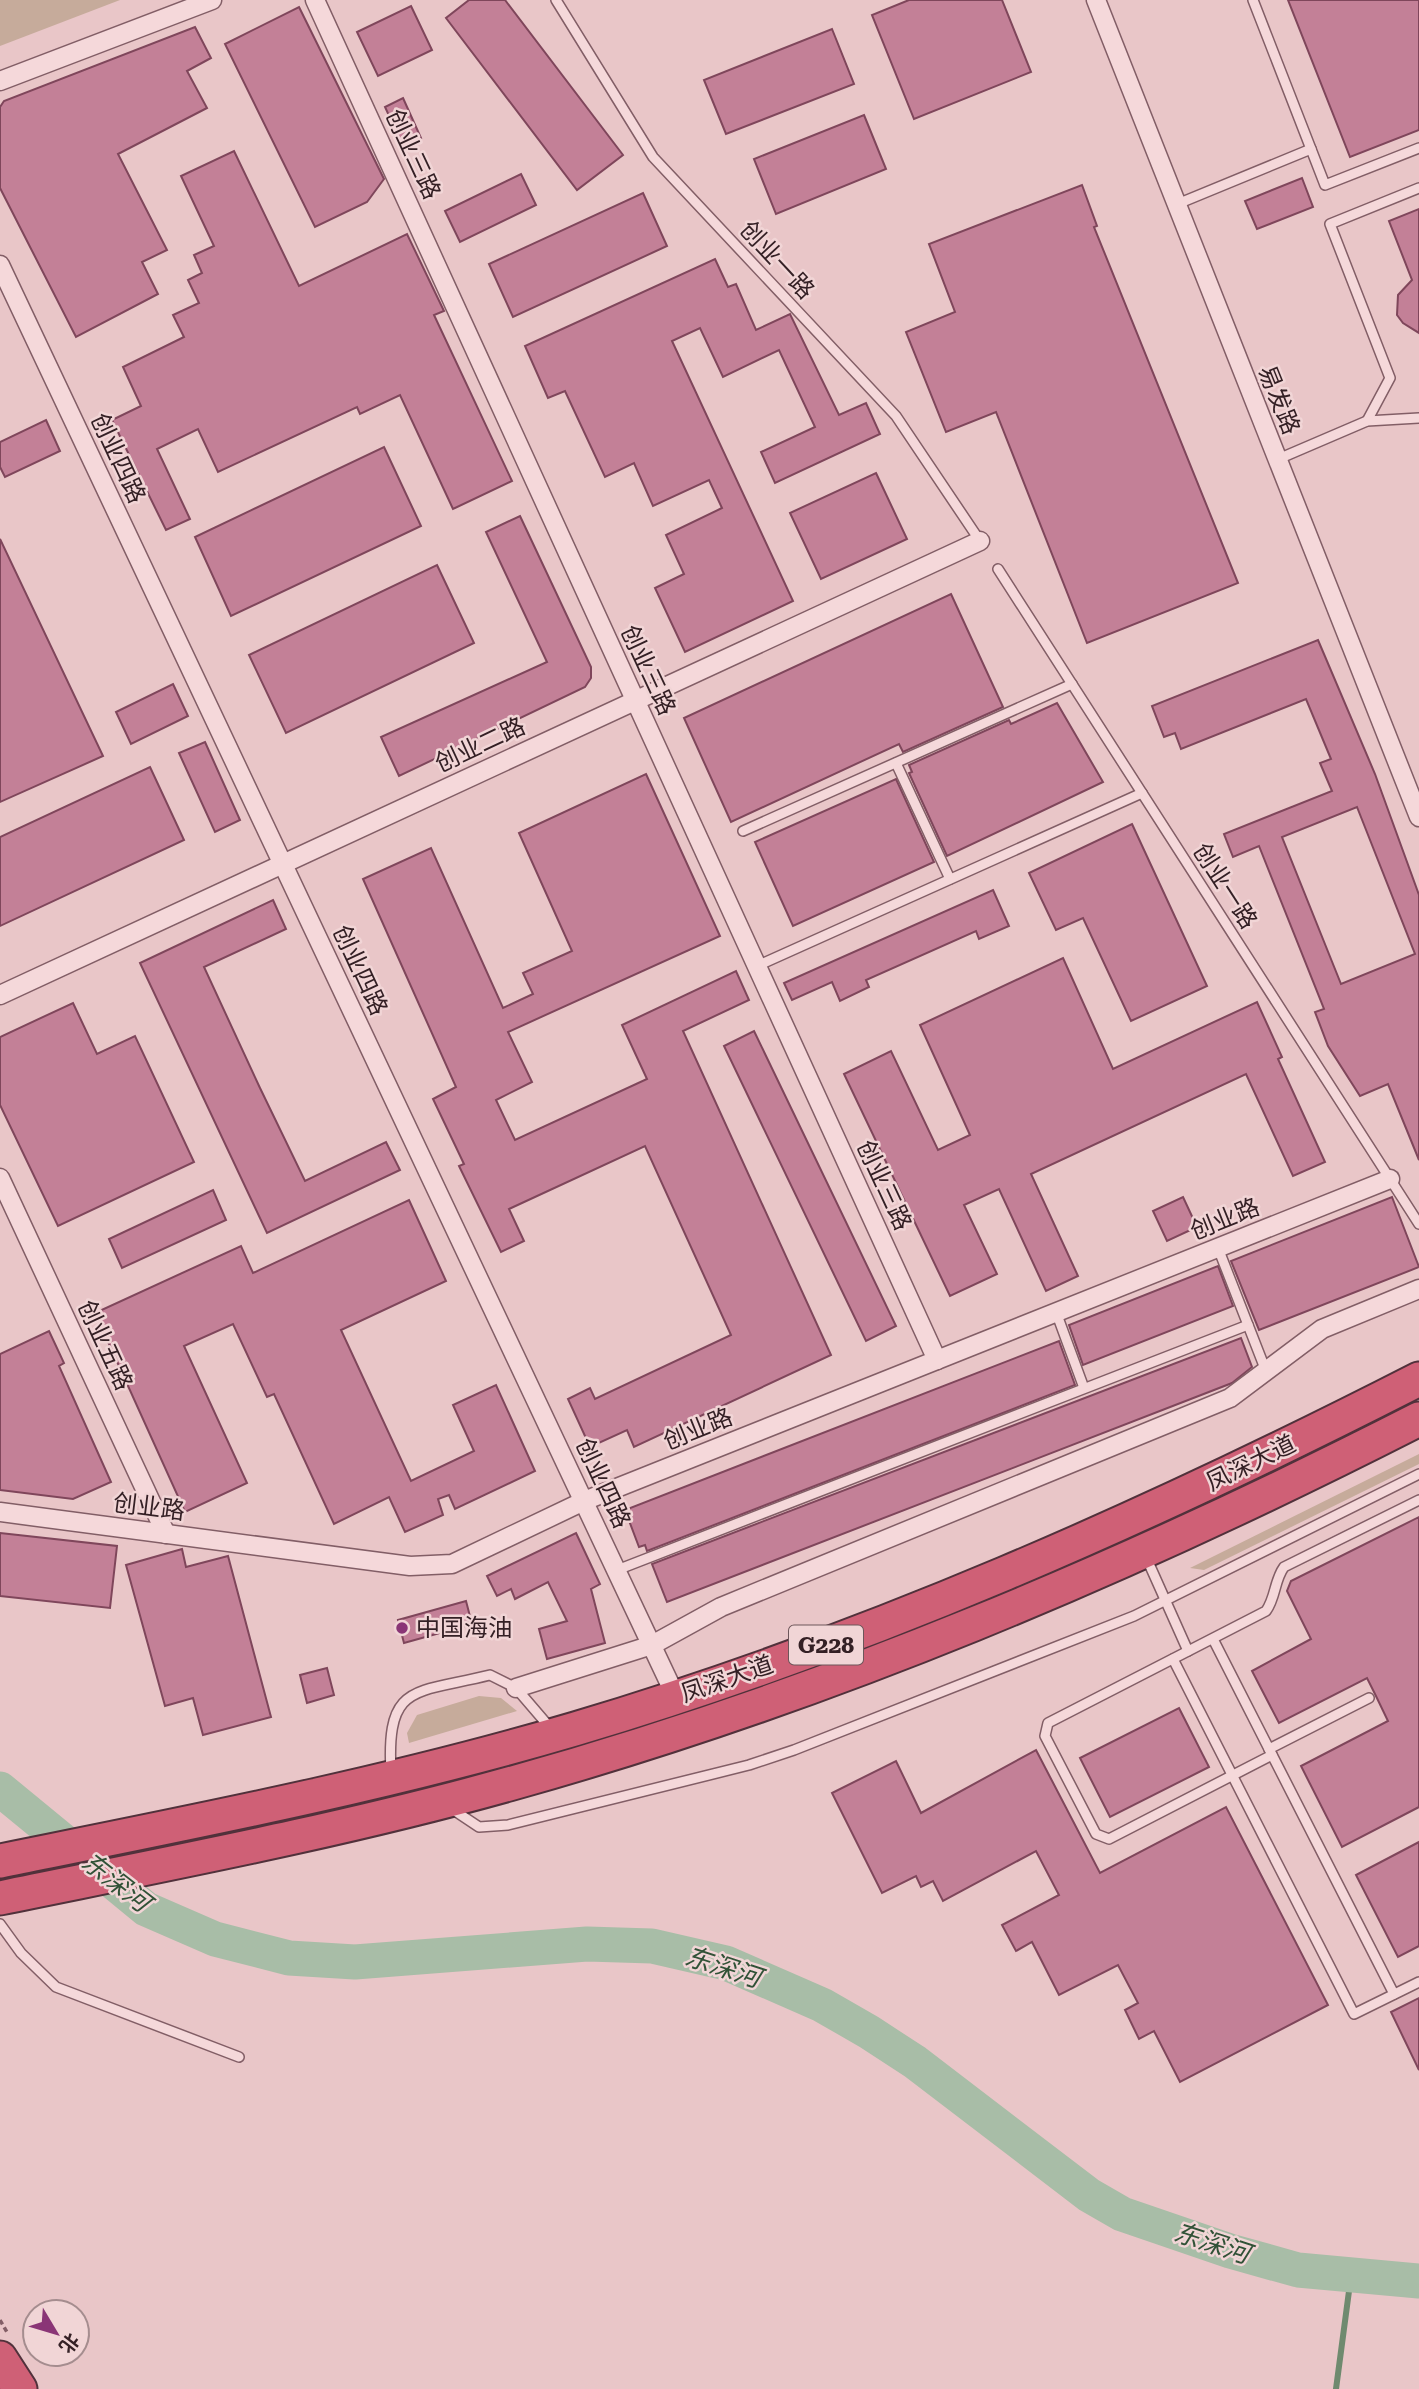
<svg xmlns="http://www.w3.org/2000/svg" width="1419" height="2389" font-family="'Roboto Serif','Noto Sans SC',serif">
<rect width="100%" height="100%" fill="#e9c6c8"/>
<!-- green -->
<g fill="#c6ab9b">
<polygon points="0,0 120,0 0,46"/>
<polygon points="1419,1454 1419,1464 1204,1570 1190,1568"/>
<polygon points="479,1696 501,1698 517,1711 409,1743 407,1733 417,1715"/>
</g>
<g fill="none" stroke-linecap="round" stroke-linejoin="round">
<!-- stream -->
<polyline stroke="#6f8a6f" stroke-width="6" points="1336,2389 1351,2276"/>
<!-- river -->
<polyline stroke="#a8bda7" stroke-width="35" points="0,1789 146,1909 215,1939 289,1958 355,1962 587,1944 652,1946 726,1963 822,2005 869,2032 915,2062 1089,2195 1122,2214 1230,2251 1298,2270 1419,2281"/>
</g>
<!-- building -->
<g fill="#c38097" stroke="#7f465b" stroke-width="2" fill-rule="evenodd">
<polygon points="469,0 505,0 623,155 577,190 446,18"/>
<polygon points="909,0 1002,0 1031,72 914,119 872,15"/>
<polygon points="1288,0 1419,0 1419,130 1350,157"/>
<polygon points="411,6 432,50 378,76 357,32"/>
<polygon points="299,7 384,179 367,202 315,227 225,44"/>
<polygon points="195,27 211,58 187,71 207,108 118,154 167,250 142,262 158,294 76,337 0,188 0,107 4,101"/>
<polygon points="832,29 854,84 726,134 704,80"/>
<polygon points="403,98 421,138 403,146 385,107"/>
<polygon points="864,115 886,169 776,214 754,159"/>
<polygon points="234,151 299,286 407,234 444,311 434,315 512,481 453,509 400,395 360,414 357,407 218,472 198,429 157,449 190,519 166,530 112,420 141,406 123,367 184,337 173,315 199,303 188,280 202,273 194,255 214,246 181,176"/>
<polygon points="521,174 536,205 460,242 445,211"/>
<polygon points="1302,178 1313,207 1257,229 1245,201"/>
<polygon points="1082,185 1097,226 1094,227 1238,583 1087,643 996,412 946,432 906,332 955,312 929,244"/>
<polygon points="643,193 667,246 513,317 489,264"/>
<polygon points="1419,209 1419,333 1403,323 1397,315 1398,295 1412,280 1389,221"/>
<polygon points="715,259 728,287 736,284 756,330 790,314 839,415 866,403 880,434 775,483 761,452 815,427 779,350 723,377 700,328 672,341 793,601 685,652 655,588 684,574 666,535 722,508 709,480 653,506 634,463 605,477 565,391 548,398 525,346"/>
<polygon points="46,420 60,451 5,477 0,467 0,442"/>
<polygon points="384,447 421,526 231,616 195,537"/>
<polygon points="876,473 907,539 821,579 790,513"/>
<polygon points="520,516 591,667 591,678 585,687 399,776 381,737 547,662 486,532"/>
<polygon points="0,539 103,756 0,802"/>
<polygon points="437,565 474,643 286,733 249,655"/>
<polygon points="951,594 1003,707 903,752 899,744 731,822 684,718"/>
<path d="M 1318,640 L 1375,774 L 1419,895 L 1419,1160 L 1388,1084 L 1360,1096 L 1328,1046 L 1315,1012 L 1324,1009 L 1259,846 L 1233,857 L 1224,834 L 1332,791 L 1320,763 L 1331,759 L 1306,699 L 1181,749 L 1175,733 L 1164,737 L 1152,706 ZM 1357,807 L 1415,954 L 1341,984 L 1282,837 Z"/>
<polygon points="173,684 188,716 131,744 116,712"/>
<polygon points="1057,703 1103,782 947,856 909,773 912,772 909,765 1009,720 1011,724"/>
<polygon points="205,742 240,820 215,832 179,753"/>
<polygon points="150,767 184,840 0,926 0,837"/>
<polygon points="646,774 720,936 508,1032 532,1082 496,1100 515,1140 647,1079 622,1025 736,971 749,1000 683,1031 831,1355 634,1447 627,1430 590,1447 568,1399 590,1388 595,1399 731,1335 645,1146 509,1209 524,1241 501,1252 459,1166 464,1164 433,1099 456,1087 363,879 431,848 503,1008 533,994 523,973 572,951 519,833"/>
<polygon points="896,779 934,862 793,926 755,842"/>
<polygon points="1132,824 1207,986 1131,1021 1083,918 1056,930 1029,873"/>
<polygon points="993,890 1009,926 979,939 976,931 866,980 869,987 840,1001 832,982 792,1000 784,983"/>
<polygon points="273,900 286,929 204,967 260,1088 305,1181 386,1142 400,1170 267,1233 140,963"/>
<polygon points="1063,958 1113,1069 1257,1002 1282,1057 1278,1059 1325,1162 1293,1176 1246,1074 1031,1174 1078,1276 1046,1291 999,1189 964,1205 997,1274 950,1296 844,1074 891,1051 938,1150 970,1135 920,1025"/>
<polygon points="73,1003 97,1054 135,1036 194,1162 58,1226 0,1105 0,1037"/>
<polygon points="754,1031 896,1326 866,1341 724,1046"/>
<polygon points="213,1190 226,1220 122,1268 109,1239"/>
<polygon points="1183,1197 1197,1227 1167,1241 1153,1211"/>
<polygon points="1392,1197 1419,1267 1259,1330 1231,1261"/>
<polygon points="409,1200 446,1281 341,1330 411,1481 474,1451 453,1405 496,1385 535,1471 455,1509 449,1495 438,1499 443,1515 405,1532 389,1497 334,1524 274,1394 267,1397 233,1324 184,1346 247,1483 185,1512 95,1313 241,1246 253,1273"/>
<polygon points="1218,1266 1233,1306 1083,1365 1069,1325"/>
<polygon points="49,1331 64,1363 59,1366 111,1482 73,1499 0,1490 0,1354"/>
<polygon points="1241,1338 1252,1367 1232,1383 667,1602 652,1564"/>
<polygon points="1059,1341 1075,1385 647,1551 645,1545 639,1547 625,1510"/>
<polygon points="1419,1517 1419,1807 1342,1847 1301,1766 1388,1721 1375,1694 1367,1678 1279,1723 1252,1671 1311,1639 1287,1591 1291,1581"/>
<polygon points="0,1533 117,1546 110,1608 0,1596"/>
<polygon points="576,1533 600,1584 591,1589 605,1643 547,1659 539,1629 567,1621 548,1582 515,1599 511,1589 497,1596 487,1576"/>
<polygon points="182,1549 186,1567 228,1556 271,1717 203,1735 193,1698 165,1706 126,1565"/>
<polygon points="466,1601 472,1624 404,1643 398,1620"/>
<polygon points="327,1668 334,1695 307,1703 300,1675"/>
<polygon points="1179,1708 1209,1767 1110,1817 1080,1758"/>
<polygon points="1036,1750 1100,1873 1226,1807 1328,2005 1180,2082 1154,2031 1139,2039 1125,2010 1138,2003 1118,1965 1059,1995 1032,1942 1016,1951 1002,1925 1059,1895 1036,1851 943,1901 933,1881 921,1887 916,1876 882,1893 832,1793 896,1761 921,1813"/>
<polygon points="1419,1842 1419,1946 1398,1957 1356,1875"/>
<polygon points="1419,1998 1419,2070 1391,2012"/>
</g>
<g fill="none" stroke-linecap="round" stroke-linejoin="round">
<!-- lane casing -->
<g stroke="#825e66" stroke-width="12">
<g id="lane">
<polyline points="556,0 653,157 896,416 980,541"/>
<polyline points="1253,0 1325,185 1419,148"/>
<polyline points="1175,205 1311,149"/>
<polyline points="1367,421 1390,378 1330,224 1419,188"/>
<polyline points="1276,460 1367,421 1419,418"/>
<polyline points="998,569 1419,1224"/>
<polyline points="896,763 950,879"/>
<polyline points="743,831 1072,684"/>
<polyline points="757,966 1142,793"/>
<polyline points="1218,1248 1266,1371"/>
<polyline points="1056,1312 1084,1388"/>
<polyline points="1146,1557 1188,1651"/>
<polyline points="617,1570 1248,1325"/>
<polyline points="1213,1639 1394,1994"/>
<polyline points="1173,1659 1354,2014 1419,1982"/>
<polyline points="1269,1749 1369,1698"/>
<path d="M 1272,1755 L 1109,1839 L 1096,1834 L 1045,1736 L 1048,1723 L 1266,1611 C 1276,1597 1274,1581 1284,1567 L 1419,1500"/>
<path d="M 391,1773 C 386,1682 414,1694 490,1675 L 516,1688 L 552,1730"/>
<polyline points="452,1809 479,1827 508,1825 749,1765 794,1750 1134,1616 1419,1474"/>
<polyline points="0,1924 21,1953 56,1987 239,2057"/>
</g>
</g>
<!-- street casing -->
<g stroke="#825e66" stroke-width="21">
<g id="street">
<polyline points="315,0 937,1360"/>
<polyline points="1096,0 1419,817"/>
<polyline points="0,81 212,0"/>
<polyline points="0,265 676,1697"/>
<polyline points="0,995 980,541"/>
<polyline points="0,1178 166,1534"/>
<polyline points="0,1512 410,1566 452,1564 584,1501 1390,1179"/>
<polyline points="516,1688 652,1645 721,1607 1230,1398 1322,1329 1419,1289"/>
</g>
</g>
<!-- highway casing -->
<g stroke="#51313b" stroke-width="37">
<g id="highway">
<path d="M 0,1861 C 193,1822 385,1785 575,1729 C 868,1642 1147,1518 1419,1379"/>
<path d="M 0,1898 C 171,1863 341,1831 509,1784 C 825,1696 1127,1568 1419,1419"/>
<polyline points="0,2358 20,2389"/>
</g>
</g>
<!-- path -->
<polyline stroke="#825e66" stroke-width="3.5" stroke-dasharray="5 3.5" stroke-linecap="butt" points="0,2320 8,2334"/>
<!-- lane -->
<use href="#lane" stroke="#f5d8da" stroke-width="9"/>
<!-- street -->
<use href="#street" stroke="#f5d8da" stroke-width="18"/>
<!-- highway -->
<use href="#highway" stroke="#cf6076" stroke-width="33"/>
</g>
<!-- markers -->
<circle fill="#8a3576" stroke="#f1d5d6" stroke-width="2.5" cx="402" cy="1628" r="7"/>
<g text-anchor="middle" stroke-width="5" stroke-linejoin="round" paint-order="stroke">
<!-- shield labels -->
<rect fill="#f1d5d6" stroke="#6d565a" stroke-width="2" x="789" y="1625.5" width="74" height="39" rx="5"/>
<g font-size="23" font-weight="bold" fill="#342025">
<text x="826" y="1653">G228</text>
</g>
<!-- street labels -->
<g font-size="24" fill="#342025" stroke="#f1d5d6">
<text transform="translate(413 154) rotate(65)" y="8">创业三路</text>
<text transform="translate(777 260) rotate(47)" y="8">创业一路</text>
<text transform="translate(1279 400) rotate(68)" y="8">易发路</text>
<text transform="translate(118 458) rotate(65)" y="8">创业四路</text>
<text transform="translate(648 670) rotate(65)" y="8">创业三路</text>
<text transform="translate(480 745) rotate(-25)" y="8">创业二路</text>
<text transform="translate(1225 886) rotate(57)" y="8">创业一路</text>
<text transform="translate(360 970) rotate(65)" y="8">创业四路</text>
<text transform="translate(884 1185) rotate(65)" y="8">创业三路</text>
<text transform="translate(1225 1219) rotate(-22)" y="8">创业路</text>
<text transform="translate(105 1345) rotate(65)" y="8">创业五路</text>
<text transform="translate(698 1429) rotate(-22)" y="8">创业路</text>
<text transform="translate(1251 1463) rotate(-26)" y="8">凤深大道</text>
<text transform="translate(603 1483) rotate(65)" y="8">创业四路</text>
<text transform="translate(149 1507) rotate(7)" y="8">创业路</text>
<text transform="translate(727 1679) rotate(-19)" y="8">凤深大道</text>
</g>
<!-- poi labels -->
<g font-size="24" fill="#342025" stroke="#f1d5d6" text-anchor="start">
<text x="416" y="1636">中国海油</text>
</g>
<!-- water labels -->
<g font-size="26" font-style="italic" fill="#315237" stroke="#f1d5d6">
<text transform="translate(116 1882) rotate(38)" y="9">东深河</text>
<text transform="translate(723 1967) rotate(18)" y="9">东深河</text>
<text transform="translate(1212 2243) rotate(18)" y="9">东深河</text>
</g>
</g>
<!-- north arrow -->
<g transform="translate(56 2333) rotate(128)"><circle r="33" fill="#f1d5d6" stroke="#a58d8f" stroke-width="2"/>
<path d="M0-5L12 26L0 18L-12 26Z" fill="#8a3576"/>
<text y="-10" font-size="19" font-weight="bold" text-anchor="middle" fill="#342025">北</text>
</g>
</svg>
